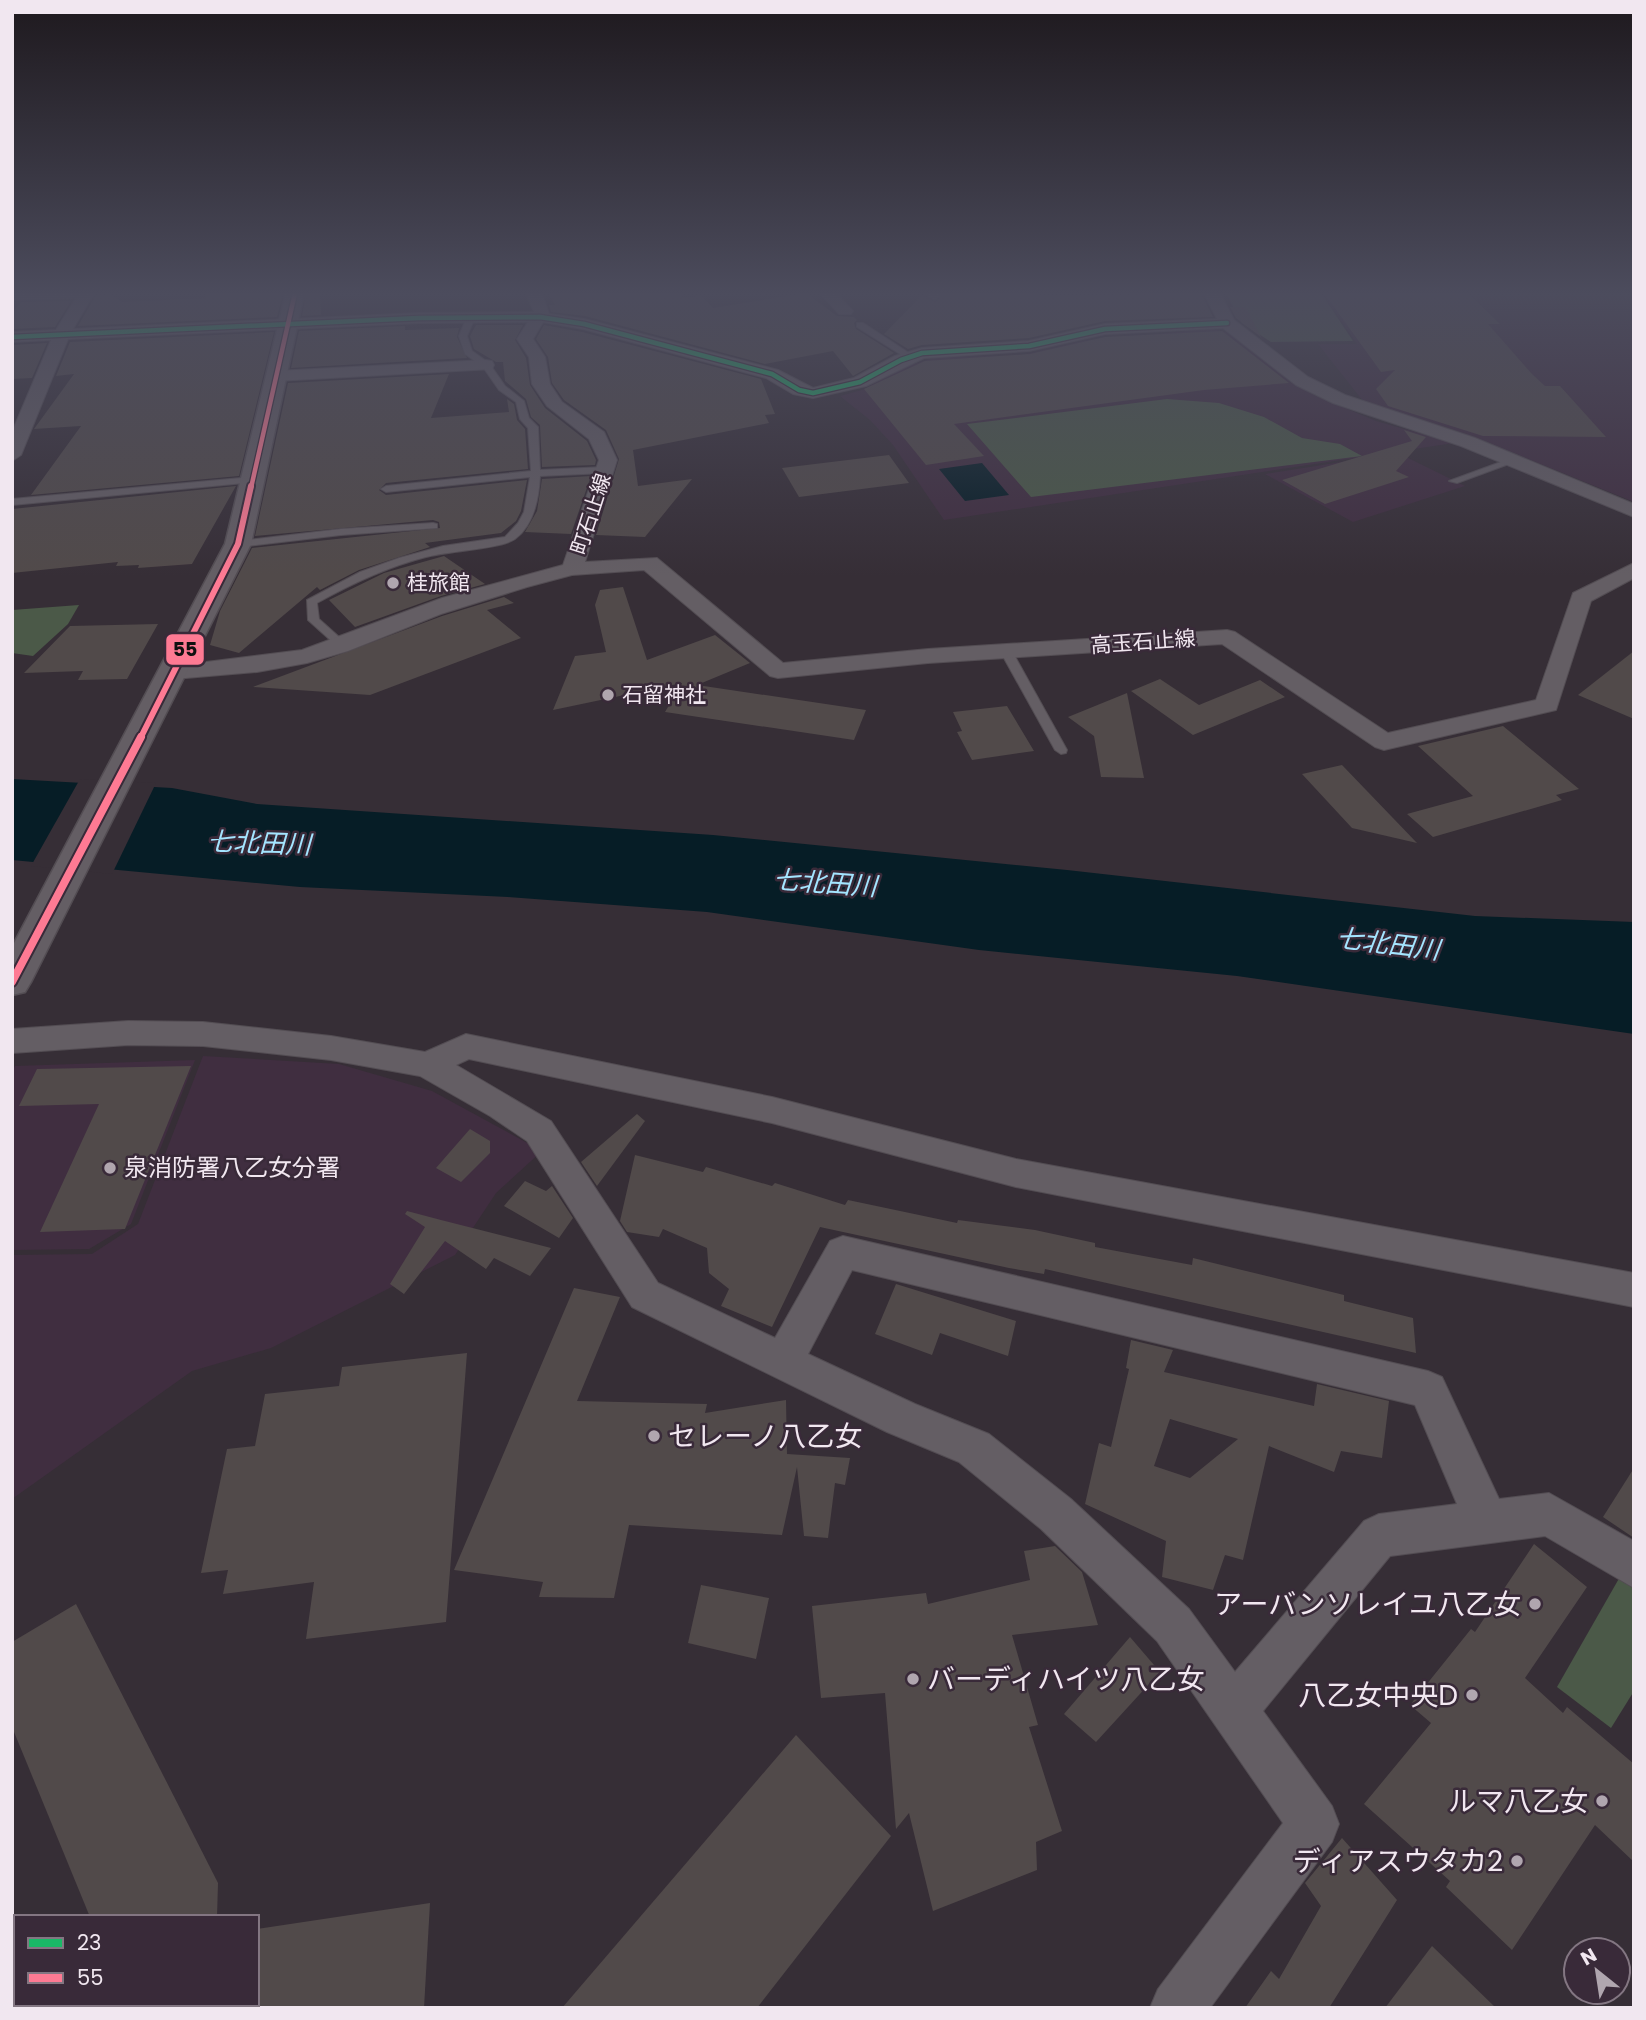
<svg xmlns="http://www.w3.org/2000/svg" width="1646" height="2020" font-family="Poppins,'Noto Sans JP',sans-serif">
<rect width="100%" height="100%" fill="#362e36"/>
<!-- built -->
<g fill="#402e40">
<polygon points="1322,293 1634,293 1634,502 1477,438 1363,401 1318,344 1357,344"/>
<polygon points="1210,329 1226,332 1255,350 1291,382 1314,395 1376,421 1454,443 944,520 893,445 870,420 840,396 862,390 907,366 938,357 1019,356 1083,341"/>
<polygon points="1398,453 1465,486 1353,522 1265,474"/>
<polygon points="203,1056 339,1064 432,1091 542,1151 496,1193 455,1255 271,1348 192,1371 12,1499 12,1255 92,1254 138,1224"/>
<polygon points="195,1060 131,1224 89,1249 12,1250 12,1072 15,1066"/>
</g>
<!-- green -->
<g fill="#4b5948">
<polygon points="1226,293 1321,293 1353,341 1271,342 1242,323"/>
<polygon points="1167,399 1219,403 1264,417 1302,438 1340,444 1362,456 1031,497 967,424"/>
<polygon points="79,605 68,624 33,656 12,653 12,610"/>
<polygon points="1621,1575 1634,1585 1634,1691 1611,1728 1557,1687"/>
</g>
<!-- water -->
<g fill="#061d26">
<polygon points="982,463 1009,495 965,501 939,469"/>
<polygon points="12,779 172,788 257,804 713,835 1067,870 1475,916 1634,922 1634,1034 1237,976 979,950 707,912 508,897 300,887 12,860"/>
</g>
<!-- pier -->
<polygon fill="#362e36" points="80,779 156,783 112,874 31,866"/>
<!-- building -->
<g fill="#514a4a" fill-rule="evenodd">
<polygon points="207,293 283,293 277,317 78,326 96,295 111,294 122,302 206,298"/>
<polygon points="306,293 320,293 321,315 302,316"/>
<polygon points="548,293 681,293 681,298 702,296 713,308 806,293 837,316 854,317 857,320 854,323 856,329 894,353 853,376 833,351 765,364 585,316 551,312 549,305 555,305"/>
<polygon points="944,293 1035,293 1038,296 1201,293 1213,317 1105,321 1029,338 922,345 908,349 884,334 922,295 935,302"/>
<polygon points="1324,293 1468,293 1500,324 1488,324 1532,374 1545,386 1560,386 1606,437 1483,436 1388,406 1376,389 1395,370 1381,372"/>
<polygon points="71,301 55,327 12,329 12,313 21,302"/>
<polygon points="1230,307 1246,307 1261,337 1236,318"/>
<polygon points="476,325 523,325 515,340 526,358 530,385 545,408 587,441 596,460 595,465 542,467 540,425 531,417 526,399 505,381 503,362 496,362 474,349 470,336"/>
<polygon points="544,325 582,332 761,379 775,414 765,415 769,423 633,450 638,486 692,479 645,537 596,535 619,459 606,430 564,400 552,383 548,357 536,339"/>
<polygon points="405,326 405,330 459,328 457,337 467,358 291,368 299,331"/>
<polygon points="1222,331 1289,383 1204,390 954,424 984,456 926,465 864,389 925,361 1030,354 1105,337"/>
<polygon points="274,332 239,476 31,495 81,426 34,429 74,374 56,376 70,342"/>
<polygon points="47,343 32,378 12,379 12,345"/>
<polygon points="449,374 431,418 509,412 507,399 514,404 517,420 525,429 528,469 386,483 379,490 386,495 527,480 521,511 516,521 501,533 425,543 430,547 359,570 320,590 317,587 239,653 210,645 220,611 252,548 440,528 439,522 433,520 255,536 288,383"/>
<polygon points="1404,430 1426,437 1396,471 1409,477 1325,504 1282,480 1412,441"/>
<polygon points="889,455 909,483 799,497 782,468"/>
<polygon points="591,476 571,534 525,532 537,511 542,479"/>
<polygon points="236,486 192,564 138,568 139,565 116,566 118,562 12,573 12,509"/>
<polygon points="444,556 485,584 441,596 355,627 329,600 384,573"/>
<polygon points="623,587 647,660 715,635 750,663 697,685 866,710 854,740 665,712 682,683 553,710 575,656 606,652 595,605 600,590"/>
<polygon points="504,597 514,603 487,610 521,638 370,695 253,687 442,616"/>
<polygon points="158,624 127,679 78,680 83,671 24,673 70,626"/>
<polygon points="1634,651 1634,719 1578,695"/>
<polygon points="1160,679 1199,705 1260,680 1285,697 1193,735 1131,691"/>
<polygon points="1127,693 1144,778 1101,777 1094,736 1068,717"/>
<polygon points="1007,706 1034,751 972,760 957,732 962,731 953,712"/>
<polygon points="1503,726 1579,789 1556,795 1562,800 1433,837 1407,814 1473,796 1418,746"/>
<polygon points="1342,765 1417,843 1352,828 1302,774"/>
<polygon points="191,1066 125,1229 40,1232 99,1104 19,1106 37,1069"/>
<polygon points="637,1114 645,1121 597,1186 581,1162"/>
<polygon points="470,1129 490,1141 490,1153 461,1182 436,1168"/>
<polygon points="635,1155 703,1172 706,1167 772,1186 775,1183 845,1205 848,1200 957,1223 958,1220 1035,1230 1095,1243 1095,1247 1192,1265 1193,1258 1344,1295 1344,1301 1413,1318 1416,1353 1045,1269 1044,1274 1009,1268 820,1227 772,1327 721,1306 729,1289 709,1273 707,1248 663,1229 659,1237 627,1232 620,1221"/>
<polygon points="525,1181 546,1191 552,1186 573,1218 559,1238 504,1206"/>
<polygon points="407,1211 441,1220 551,1248 530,1276 494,1258 486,1269 445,1241 404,1294 390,1284 425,1227 405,1214"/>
<polygon points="896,1284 1016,1321 1008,1356 940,1333 932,1355 875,1334"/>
<polygon points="574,1288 620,1297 577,1401 707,1404 705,1413 786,1400 787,1454 850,1458 845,1485 835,1483 828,1538 804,1536 797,1467 782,1535 629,1525 614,1598 539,1597 543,1582 454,1570"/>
<path d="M 1131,1340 L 1173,1350 L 1164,1372 L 1314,1406 L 1317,1384 L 1389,1401 L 1382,1458 L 1341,1451 L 1334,1472 L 1269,1446 L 1243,1560 L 1225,1555 L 1213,1590 L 1162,1577 L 1166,1541 L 1085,1504 L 1099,1443 L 1111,1447 L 1129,1369 L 1126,1368 ZM 1170,1419 L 1238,1439 L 1190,1478 L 1154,1466 Z"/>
<polygon points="467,1353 446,1622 306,1639 314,1582 223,1594 228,1570 201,1573 227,1449 255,1446 265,1394 339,1386 342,1367"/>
<polygon points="1634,1468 1634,1538 1603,1517"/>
<polygon points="1534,1544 1587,1587 1525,1678 1563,1713 1567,1707 1634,1764 1634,1862 1595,1825 1512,1950 1446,1887 1450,1881 1364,1804 1431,1723 1410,1705 1471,1629 1475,1632"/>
<polygon points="1055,1546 1082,1572 1098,1625 1012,1635 1038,1725 1029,1727 1062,1831 1036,1842 1037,1870 933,1911 909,1813 896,1829 885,1693 821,1698 812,1606 926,1593 928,1604 1030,1580 1024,1551"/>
<polygon points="701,1585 769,1598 756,1659 688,1643"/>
<polygon points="76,1604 218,1883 217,1917 90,1917 12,1727 12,1642"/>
<polygon points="1130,1637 1160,1672 1096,1742 1064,1714"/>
<polygon points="796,1735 891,1836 757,2008 562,2008"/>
<polygon points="1342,1838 1397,1900 1329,2008 1245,2008 1271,1971 1279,1979 1321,1906 1305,1883"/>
<polygon points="430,1903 424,2008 257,2008 257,1929"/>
<polygon points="1432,1946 1496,2008 1385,2008"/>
</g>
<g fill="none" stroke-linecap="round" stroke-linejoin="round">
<!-- service casing -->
<g stroke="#534d53" stroke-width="2">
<g id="service">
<path d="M 471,315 L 475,317 L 467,336 L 472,351 L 489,363 L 505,386 L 524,401 L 529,418 L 538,427 L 540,470 L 605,467 L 610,470 L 605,473 L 540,476 C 539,498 534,525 515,539 C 501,549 447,551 426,557 C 387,567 351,584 317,603 L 319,619 L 348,645 L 342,648 L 338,647 L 308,620 L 307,600 L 360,572 L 399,558 L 443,546 L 505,537 L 518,523 L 524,512 L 530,477 L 386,492 L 381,489 L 386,486 L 531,471 L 528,428 L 520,419 L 516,402 L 499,390 L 483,367 L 465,354 L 459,336 L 467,317 Z"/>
<polygon points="857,323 863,323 915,357 908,359 857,327"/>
<polygon points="1509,459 1517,461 1457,483 1449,481"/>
<polygon points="252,477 255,478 255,482 12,505 12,499"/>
<polygon points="433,523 437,524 437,528 341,535 238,547 233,544 238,541 341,529"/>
<polygon points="1006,648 1012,651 1067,750 1066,753 1061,754 1055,750 1000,651"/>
</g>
</g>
<!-- minor casing -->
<g stroke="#534d53" stroke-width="2">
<g id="minor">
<polygon points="12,293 94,293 73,329 419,313 534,312 526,293 542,293 549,314 584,319 778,370 813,388 854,378 895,356 922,348 1029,341 1105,324 1217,319 1204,293 1220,293 1234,320 1308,377 1345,395 1475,438 1634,504 1634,517 1461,446 1333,403 1296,385 1223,328 1105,334 1029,351 924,358 866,386 813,398 793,394 766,378 583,329 543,322 533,339 545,357 550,384 562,402 604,432 617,460 585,562 657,558 783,663 928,649 1227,630 1235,632 1388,733 1536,700 1573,593 1634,563 1634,578 1591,601 1556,710 1384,750 1375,747 1222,644 928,663 778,678 770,676 644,570 572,575 527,587 441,614 348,651 307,663 257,672 174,679 166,677 162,672 166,667 302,650 442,598 563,565 599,460 589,439 547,406 532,384 529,357 517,339 528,322 419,323 68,339 21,455 12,461 12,432 51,340 12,342 12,332 56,330 76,298 12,300"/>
<polygon points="820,293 836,293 853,311 851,314 839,314"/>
<polygon points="924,293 940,293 942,295 934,300"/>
<polygon points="486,360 492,361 494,365 492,369 276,381 267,376 276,371"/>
<path d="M 128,1021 L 203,1022 L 331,1036 L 425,1052 L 466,1034 L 772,1097 L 1016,1159 L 1634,1273 L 1634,1307 L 1016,1187 L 772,1123 L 469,1059 L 456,1065 L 551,1121 L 658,1283 L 775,1338 L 830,1241 L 843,1236 L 1428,1371 L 1442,1377 L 1499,1499 L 1549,1493 L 1634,1541 L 1634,1588 L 1545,1536 L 1390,1556 L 1263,1711 L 1332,1806 L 1339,1824 L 1332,1842 L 1210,2008 L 1150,2008 L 1158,1989 L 1283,1823 L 1157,1641 L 1041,1529 L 959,1462 L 887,1432 L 632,1307 L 527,1141 L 490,1116 L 420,1076 L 331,1060 L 203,1046 L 128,1045 L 12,1053 L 12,1029 ZM 852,1270 L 1415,1405 L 1457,1504 L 1379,1514 L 1364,1521 L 1235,1672 L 1189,1609 L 1071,1499 L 989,1434 L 915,1404 L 808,1354 Z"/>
</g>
</g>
<!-- tertiary casing -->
<g stroke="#534d53" stroke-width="3">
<polygon id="tertiary" points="286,293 304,293 251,544 31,982 25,992 12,995 12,947 225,544"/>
</g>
<!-- service -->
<use href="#service" fill="#645e64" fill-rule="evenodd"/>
<!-- minor -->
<use href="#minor" fill="#645e64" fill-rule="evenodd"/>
<!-- tertiary -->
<use href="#tertiary" fill="#645e64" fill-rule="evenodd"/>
<!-- bus-1 casing -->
<g stroke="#392a39" stroke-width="7">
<polyline id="bus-1" points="12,337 419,318 540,317 584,324 772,374 799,390 813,393 860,382 901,360 922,353 1029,346 1105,329 1227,323"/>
</g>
<!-- bus-2-far2 casing -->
<g stroke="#392a39" stroke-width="7">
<polyline id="bus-2-far2" points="251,488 295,293"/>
</g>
<!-- bus-2-far1 casing -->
<g stroke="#392a39" stroke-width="10">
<polyline id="bus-2-far1" points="140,739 238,544 251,486"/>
</g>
<!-- bus-2 casing -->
<g stroke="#392a39" stroke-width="12">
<polyline id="bus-2" points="12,982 141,737"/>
</g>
<!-- bus-1 -->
<use href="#bus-1" stroke="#1ab867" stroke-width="4.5"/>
<!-- bus-2-far2 -->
<use href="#bus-2-far2" stroke="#fe7a93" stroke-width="4.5"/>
<!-- bus-2-far1 -->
<use href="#bus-2-far1" stroke="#fe7a93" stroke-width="6"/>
<!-- bus-2 -->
<use href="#bus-2" stroke="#fe7a93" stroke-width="8"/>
</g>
<!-- sky -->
<linearGradient id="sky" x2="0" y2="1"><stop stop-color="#1e191e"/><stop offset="0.51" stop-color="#4c4c5d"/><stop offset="1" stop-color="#4c4c5d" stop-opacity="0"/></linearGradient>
<rect width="1646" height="576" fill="url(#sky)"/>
<!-- markers -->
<g fill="#b0a6af" stroke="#392a39" stroke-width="2.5">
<circle cx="393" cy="583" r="7"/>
<circle cx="608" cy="695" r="7"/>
<circle cx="110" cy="1168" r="7"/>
<circle cx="654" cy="1436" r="7"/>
<circle cx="1535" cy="1604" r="7"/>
<circle cx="913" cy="1679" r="7"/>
<circle cx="1472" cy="1695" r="7"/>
<circle cx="1602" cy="1801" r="7"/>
<circle cx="1517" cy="1861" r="7"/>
</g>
<g text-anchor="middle" stroke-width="5" stroke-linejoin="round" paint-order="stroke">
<!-- far-street labels -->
<g font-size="21" fill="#f1e7f0" stroke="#392a39">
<text transform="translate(591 514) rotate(-72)" y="7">町石止線</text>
<text transform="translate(1143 642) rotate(-4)" y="7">高玉石止線</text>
</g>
<!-- far-poi labels -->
<g font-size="21" fill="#f1e7f0" stroke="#392a39" text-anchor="start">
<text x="407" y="590">桂旅館</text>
<text x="622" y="702">石留神社</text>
</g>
<!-- poi labels -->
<g font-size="24" fill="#f1e7f0" stroke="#392a39" text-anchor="start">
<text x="124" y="1176">泉消防署八乙女分署</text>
</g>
<!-- water labels -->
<g font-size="26" font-style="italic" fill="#a4e5ff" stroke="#392a39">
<text transform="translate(259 843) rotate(2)" y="9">七北田川</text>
<text transform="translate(825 883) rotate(4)" y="9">七北田川</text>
<text transform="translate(1388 944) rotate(7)" y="9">七北田川</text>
</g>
<!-- near-poi labels -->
<g font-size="28" fill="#f1e7f0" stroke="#392a39" text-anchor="end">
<text x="668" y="1446" text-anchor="start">セレーノ八乙女</text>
<text x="1521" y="1614">アーバンソレイユ八乙女</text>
<text x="927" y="1689" text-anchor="start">バーディハイツ八乙女</text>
<text x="1458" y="1705">八乙女中央D</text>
<text x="1588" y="1811">ルマ八乙女</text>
<text x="1503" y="1871">ディアスウタカ2</text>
</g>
</g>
<rect stroke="#392a39" stroke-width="2.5" x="165" y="633" width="40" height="33" rx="7" fill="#fe7a93"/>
<g font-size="19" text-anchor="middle" font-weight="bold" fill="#111">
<text x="185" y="656">55</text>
</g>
<!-- border -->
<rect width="1646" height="2020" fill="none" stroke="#f1e7f0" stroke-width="28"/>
<!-- legend -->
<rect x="14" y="1915" width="245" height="91" fill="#392a39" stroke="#837682" stroke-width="2"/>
<rect x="28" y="1938" width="35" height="10" fill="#1ab867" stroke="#837682" stroke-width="2"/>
<text x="77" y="1950" font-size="21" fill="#f1e7f0">23</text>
<rect x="28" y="1973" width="35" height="10" fill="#fe7a93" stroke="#837682" stroke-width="2"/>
<text x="77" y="1985" font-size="21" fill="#f1e7f0">55</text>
<!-- north arrow -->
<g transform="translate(1597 1971) rotate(330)"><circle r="33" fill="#392a39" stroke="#837682" stroke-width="2"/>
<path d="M0-5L12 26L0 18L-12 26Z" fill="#b0a6af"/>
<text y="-10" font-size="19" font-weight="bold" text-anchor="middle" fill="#f1e7f0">N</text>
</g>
</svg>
